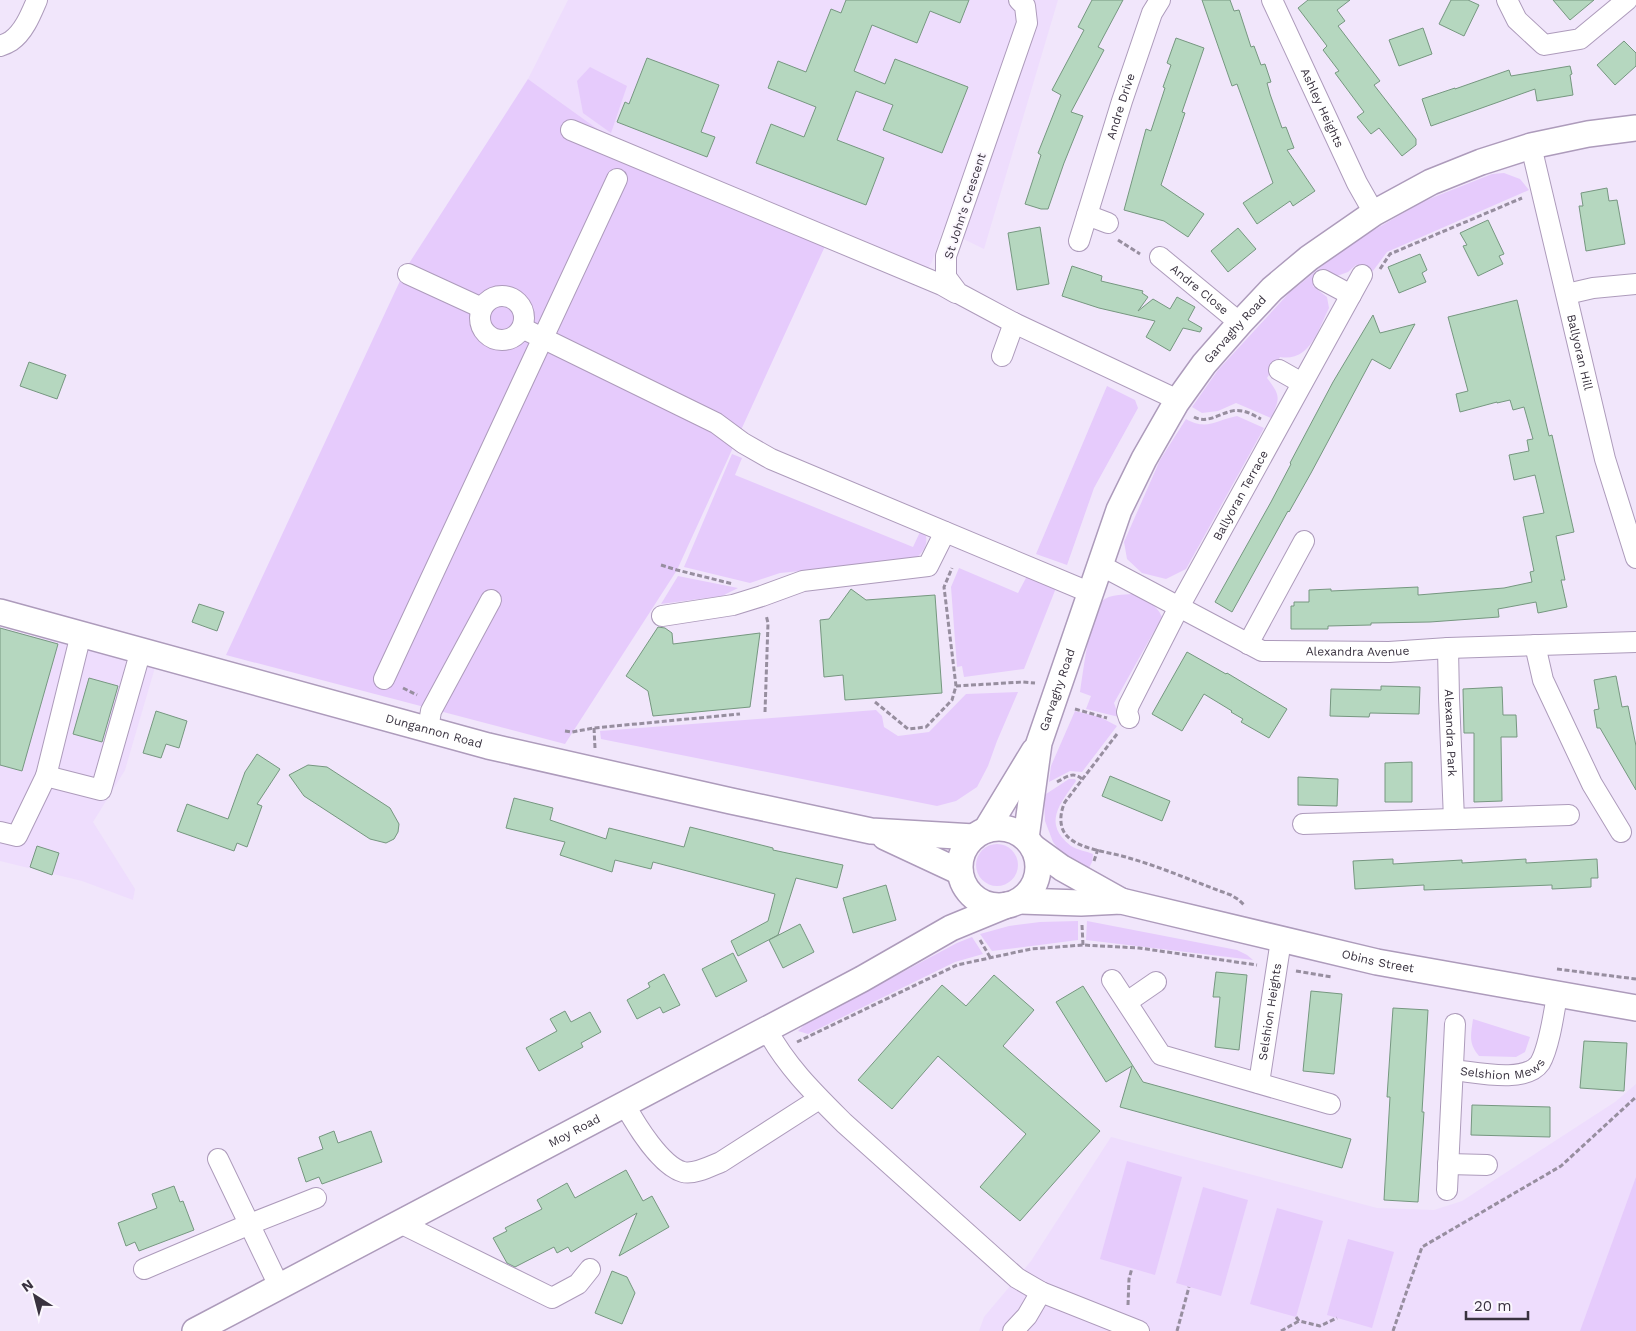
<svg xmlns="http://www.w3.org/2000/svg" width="1636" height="1331" font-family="'Work Sans',sans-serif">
<rect width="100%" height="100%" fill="#f1e6fb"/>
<!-- built -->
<g fill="#eeddfd">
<polygon points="568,0 1058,0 984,249 943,229 932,262 927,270 603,133 528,79"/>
<polygon points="0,631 85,646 156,664 125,770 93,822 135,889 133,900 82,881 0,861"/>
<polygon points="1636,1084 1636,1331 979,1331 984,1317 1031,1261 1111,1137 1377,1208 1434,1210 1462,1201 1615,1102"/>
</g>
<!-- green -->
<g fill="#e6cbfc">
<polygon points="590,67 627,86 611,133 583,113 577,81"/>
<polygon points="528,79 603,133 826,244 677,570 565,744 226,655 406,268"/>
<path d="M 1504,173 L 1520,179 L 1529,190 L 1387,252 L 1373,271 L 1363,266 L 1356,265 L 1348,272 L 1337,276 L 1324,270 L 1313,286 L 1327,297 L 1329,308 C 1318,330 1310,362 1280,357 L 1267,378 C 1281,396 1280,398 1271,418 L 1236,403 L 1218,411 L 1202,413 L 1192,407 L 1218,370 L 1289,293 L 1348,245 L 1424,201 L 1492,174 Z"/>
<polygon points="1107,386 1135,400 1138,408 1094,488 1067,565 1036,554"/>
<path d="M 1237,416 L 1264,428 L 1186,569 L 1166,579 L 1142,573 L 1127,559 L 1124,542 L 1160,460 L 1186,419 C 1207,431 1216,420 1237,416 Z"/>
<path d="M 732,454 L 742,458 L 735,475 L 913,547 L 920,532 L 926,536 C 928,547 922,553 914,560 L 780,573 L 750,583 L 684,567 Z"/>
<polygon points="959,568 1018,593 1027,576 1056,588 1024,669 964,677 962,666 957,667 951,587"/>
<polygon points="678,576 738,588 722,596 661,604"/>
<path d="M 1133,594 C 1144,600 1157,604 1162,617 L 1114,703 L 1119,717 L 1086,709 L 1091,696 L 1080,692 C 1083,674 1090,612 1102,601 C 1110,594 1123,595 1133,594 Z"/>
<polygon points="1018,692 997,741 988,766 977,787 956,801 937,806 601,739 600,731 876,710 882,716 884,727 898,736 929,732 966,694"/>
<polygon points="1075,711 1100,717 1117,726 1082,772 1070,771 1049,782 1051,766"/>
<path d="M 1069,779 L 1075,779 L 1076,781 C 1060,804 1042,823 1071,846 C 1077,850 1086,851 1093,854 L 1092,862 L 1088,870 L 1065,858 L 1053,842 L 1045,821 L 1044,801 L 1046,794 Z"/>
<circle cx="997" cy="865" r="21"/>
<polygon points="1078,921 1078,940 992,951 980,934 1009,926 1040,922"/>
<polygon points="1087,921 1237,950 1247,955 1253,960 1086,940"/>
<polygon points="972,937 983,954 955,962 808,1034 798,1031 805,1024 957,943"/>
<path d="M 1473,1019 L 1530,1037 L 1525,1052 L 1516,1057 L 1479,1056 C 1468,1043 1471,1035 1473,1019 Z"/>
<polygon points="1127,1161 1182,1177 1155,1275 1100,1259"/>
<polygon points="1636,1177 1636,1331 1580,1331"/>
<polygon points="1203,1187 1248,1200 1221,1296 1176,1283"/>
<polygon points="1277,1208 1323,1221 1296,1317 1250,1304"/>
<polygon points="1348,1239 1394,1252 1372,1328 1327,1315"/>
</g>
<!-- building -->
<g fill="#b5d7bf" stroke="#769780">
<polygon points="846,0 969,0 960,23 930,11 917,43 872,25 854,71 885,84 895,59 968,87 942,153 883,130 893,105 856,91 837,140 884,158 866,205 756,163 771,124 804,137 816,107 768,88 778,61 806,72 831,9 841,13"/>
<polygon points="1092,0 1123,0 1098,47 1104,50 1071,112 1083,116 1064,163 1048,209 1041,209 1025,204 1041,155 1038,153 1061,95 1052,90 1084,30 1078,27"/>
<polygon points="1202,0 1230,0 1234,11 1239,10 1251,47 1254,46 1261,65 1265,64 1271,82 1267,83 1270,94 1282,128 1286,127 1294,148 1287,150 1315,191 1293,206 1290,201 1257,224 1243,203 1273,183 1237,84 1232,86"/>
<polygon points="1308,0 1350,0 1337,10 1345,21 1338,26 1380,81 1374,85 1416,139 1416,145 1402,156 1379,128 1371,134 1357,117 1364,112 1335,73 1339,71 1323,50 1327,46 1298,8"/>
<polygon points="1451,0 1468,0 1479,5 1464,36 1439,24"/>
<polygon points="1553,0 1594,0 1570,20"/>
<polygon points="1423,28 1432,54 1399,66 1389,40"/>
<polygon points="1176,38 1204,48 1182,112 1185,113 1161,185 1204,214 1188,237 1164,221 1124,210 1146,129 1151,131 1165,88 1163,87 1171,65 1167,63"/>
<polygon points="1624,41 1636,53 1636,66 1615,85 1597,65"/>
<polygon points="647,58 719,85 701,132 715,137 707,157 617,122 625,102 629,104"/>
<polygon points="1570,66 1572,74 1570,75 1573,95 1537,101 1535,89 1431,126 1422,99 1455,88 1455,89 1509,70 1511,76"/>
<polygon points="1607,188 1609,201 1617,200 1625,244 1586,251 1579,206 1583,206 1581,193"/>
<polygon points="1488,220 1504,254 1499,256 1503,264 1478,276 1463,246 1467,245 1460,233"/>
<polygon points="1040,227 1049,284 1017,290 1008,233"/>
<polygon points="1238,228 1256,249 1228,272 1211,251"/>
<polygon points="1420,254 1427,270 1422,273 1426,282 1399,293 1388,267"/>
<polygon points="1072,266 1102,276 1101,281 1143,291 1142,293 1148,297 1138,311 1153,299 1170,309 1177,297 1195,307 1188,320 1202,328 1200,332 1183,328 1170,351 1146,337 1155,321 1099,308 1062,296"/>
<polygon points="1517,300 1549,436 1552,435 1574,532 1556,536 1565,580 1561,580 1567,607 1538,613 1536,602 1498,609 1499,617 1430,622 1371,623 1371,625 1328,626 1328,629 1291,629 1291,606 1294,606 1294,602 1309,602 1309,590 1331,589 1331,591 1418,587 1418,595 1504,588 1532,582 1530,572 1534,571 1523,517 1544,513 1535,475 1514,480 1509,455 1529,451 1527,440 1533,439 1524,407 1513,410 1510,400 1497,403 1497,402 1460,412 1456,394 1468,391 1448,317"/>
<polygon points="1373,315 1380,333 1415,324 1390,369 1372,359 1311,473 1289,512 1288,511 1232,612 1215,602 1271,502 1291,464 1290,463 1333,382"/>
<polygon points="29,362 66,375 57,399 20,386"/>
<polygon points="851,589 866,600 935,595 942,693 845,700 843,675 824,677 820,620 829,619"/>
<polygon points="199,604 224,612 217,631 192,622"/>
<polygon points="658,627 665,628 672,633 673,644 760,633 750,707 653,716 648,691 626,676"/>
<polygon points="0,628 58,644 22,771 0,765"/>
<polygon points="1187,652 1226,674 1227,673 1287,709 1269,738 1241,722 1243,719 1231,712 1232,711 1204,694 1182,731 1152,714"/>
<polygon points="1616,676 1622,707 1628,706 1636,746 1636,790 1600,728 1597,728 1594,710 1599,709 1594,680"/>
<polygon points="89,678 118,686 102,742 73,734"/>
<polygon points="1381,686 1420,687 1419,714 1370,713 1369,717 1330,716 1331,689 1381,690"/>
<polygon points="1502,687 1503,715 1516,715 1517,737 1501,737 1502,801 1474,802 1474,733 1464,733 1463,689"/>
<polygon points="156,711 187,721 179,748 166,744 161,758 143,753"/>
<polygon points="257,754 280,769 257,804 262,806 247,847 237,843 234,851 177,831 187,804 228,819 245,772"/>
<polygon points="1412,762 1412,802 1385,802 1385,763"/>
<polygon points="308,765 327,767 390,808 399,824 398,832 394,839 386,843 370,839 304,796 289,775"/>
<polygon points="1110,776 1170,801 1162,821 1102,796"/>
<polygon points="1298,777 1338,779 1337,806 1298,805"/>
<polygon points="514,798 553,808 550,820 606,839 609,828 684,847 690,827 773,848 773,850 843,865 837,888 796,878 778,935 738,956 731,941 768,921 775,894 653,862 651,869 615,860 612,872 560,855 565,842 506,828"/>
<polygon points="37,846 59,853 52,875 30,867"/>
<polygon points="1393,859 1393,864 1462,860 1462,863 1526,859 1526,863 1597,859 1598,878 1591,878 1591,887 1552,889 1552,885 1424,890 1424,885 1355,889 1353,861"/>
<polygon points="886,885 896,920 853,933 843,898"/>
<polygon points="800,924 814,952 783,968 769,940"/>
<polygon points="733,953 747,981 716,997 702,969"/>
<polygon points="1216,972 1247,975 1239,1050 1215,1047 1220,997 1213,997"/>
<polygon points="664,974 680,1005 663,1013 660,1007 637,1019 627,1000 650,987 648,983"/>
<polygon points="994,975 1034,1010 1003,1046 1100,1131 1020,1221 980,1187 1026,1134 938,1056 892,1109 858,1080 942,985 966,1006"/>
<polygon points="1083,986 1143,1082 1351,1139 1342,1168 1120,1107 1132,1066 1106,1082 1056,1002"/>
<polygon points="1311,991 1342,994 1334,1074 1303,1071"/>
<polygon points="1393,1008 1428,1010 1422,1112 1424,1112 1418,1202 1384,1200 1390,1097 1387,1097"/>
<polygon points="565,1011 571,1022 590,1012 601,1032 581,1043 583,1047 539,1071 526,1048 557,1031 550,1019"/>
<polygon points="1584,1041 1627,1043 1624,1091 1580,1088"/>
<polygon points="1472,1105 1550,1107 1550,1137 1471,1135"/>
<polygon points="334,1131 338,1143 371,1131 382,1162 322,1184 319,1177 306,1182 298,1158 323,1149 319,1137"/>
<polygon points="626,1170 643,1201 652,1196 669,1227 619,1256 637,1213 571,1252 568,1247 557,1253 554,1247 515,1267 507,1263 493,1238 507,1231 505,1228 542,1209 537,1200 567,1183 575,1198"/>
<polygon points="174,1186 180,1202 183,1201 194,1230 139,1251 135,1242 126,1246 118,1223 157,1208 152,1194"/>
<polygon points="612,1271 627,1277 635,1293 622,1324 595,1313"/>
</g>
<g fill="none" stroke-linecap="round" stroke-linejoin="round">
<!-- minor casing -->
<g stroke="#ad9bbb" stroke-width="22">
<g id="minor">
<polyline points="1019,0 1025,6 1027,23 946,256 946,277 958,293 1014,323 1178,400"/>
<path id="s1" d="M 1272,0 L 1357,183 L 1374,213"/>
<polyline points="1507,0 1517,20 1544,45 1580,39 1627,0"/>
<path d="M 0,46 C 3,45 8,43 11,41 C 24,32 31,14 37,0"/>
<polyline points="571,130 942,285 956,293"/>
<path id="s2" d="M 1531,146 L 1605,459 L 1636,558"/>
<polyline points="1087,215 1108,223"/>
<path id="s3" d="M 1079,241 L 1122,101 L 1152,13 L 1160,0"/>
<path id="s4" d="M 1160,257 L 1240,323"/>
<polyline points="408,274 482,308"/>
<polyline points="1323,280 1351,295"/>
<polyline points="1567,294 1593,288 1636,284"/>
<circle cx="502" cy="318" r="22"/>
<polyline points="522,328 716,423 743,443 771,459 1091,593"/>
<polyline points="1002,356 1014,323"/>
<polyline points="1279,370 1302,383"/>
<path id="s5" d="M 1100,565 L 1262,651 L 1389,652 L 1448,648 L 1636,642"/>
<polyline points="662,616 733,605 762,596 803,581 928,566 945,532"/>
<polyline points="81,634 46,776 101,790 141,650"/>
<polyline points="1248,644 1304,541"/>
<polyline points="1535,645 1543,680 1592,784 1621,832"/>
<path id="s6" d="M 1448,648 L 1449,698 L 1454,819"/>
<polyline points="384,679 617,179"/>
<path id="s7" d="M 1129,718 L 1127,712 L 1129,705 L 1179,607 L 1362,275"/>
<polyline points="428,729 431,711 491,600"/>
<polyline points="1303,824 1569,815"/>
<polyline points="0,832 17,836 46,776"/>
<polyline points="1112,980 1161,1055 1330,1104"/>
<polyline points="1127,1002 1156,982"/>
<path d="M 767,1030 C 786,1066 815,1094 844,1123 L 1017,1278 L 1041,1292 L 1139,1331"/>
<path id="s8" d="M 1453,1070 C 1475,1072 1526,1084 1540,1063 C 1549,1048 1554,1013 1557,995"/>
<path id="s9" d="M 1259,1083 L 1281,940"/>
<path d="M 625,1105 C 636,1125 661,1166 683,1172 C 694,1175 711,1166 721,1162 L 819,1099"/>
<polyline points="218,1159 279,1286"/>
<polyline points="1448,1164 1487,1165"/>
<polyline points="1447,1190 1455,1024"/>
<polyline points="400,1223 552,1298 578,1284 590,1269"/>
<polyline points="144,1269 250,1224 316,1198"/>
<polyline points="1013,1331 1027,1316 1041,1292"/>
</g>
</g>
<!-- major casing -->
<g stroke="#ad9bbb" stroke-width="28">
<g id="major">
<path id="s10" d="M 0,612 L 488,746 L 731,801 L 871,831 L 974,837"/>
<circle cx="999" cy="867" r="39"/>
<polyline points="986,830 1034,751"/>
<polyline points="885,837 960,872"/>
<path id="s11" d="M 1026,838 L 1039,743 L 1119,510 L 1144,459 L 1176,403 L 1204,364 L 1240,323 L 1272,289 L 1309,258 L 1374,213 L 1431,182 L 1481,162 L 1531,146 L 1588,134 L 1636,128"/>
<polyline points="1033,847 1062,868 1121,901"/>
<path id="s12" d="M 1020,901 L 1081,903 L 1121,901 L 1377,962 L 1636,1008"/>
<path id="s13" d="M 195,1331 L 862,979 L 951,928 L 1007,905"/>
</g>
</g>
<!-- path -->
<g stroke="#978e9f" stroke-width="3" stroke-dasharray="5 2.5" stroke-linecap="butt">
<polyline points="1118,240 1140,254"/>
<polyline points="1380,269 1390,254 1522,198"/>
<path d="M 1194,417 C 1210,426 1226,407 1242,411 C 1249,412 1255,416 1261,419"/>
<polyline points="661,565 677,570 733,584"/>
<polyline points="956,686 1023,682 1035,683"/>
<polyline points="403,688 417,695"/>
<polyline points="875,702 908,729 926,727 952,700 956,686 944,587 952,568"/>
<polyline points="1075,709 1107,718"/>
<polyline points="765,712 768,623 766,615"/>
<polyline points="594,728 595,748"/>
<polyline points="565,731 572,732 594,728 740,714"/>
<path d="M 1117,734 L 1065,802 C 1060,812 1058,828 1068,837 C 1081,850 1111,852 1129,858 C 1164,868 1197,883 1231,895 L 1239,900 L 1245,906"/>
<path d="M 1057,782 C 1066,777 1073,771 1082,779"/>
<polyline points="1094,861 1098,849"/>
<polyline points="1082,925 1083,945"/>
<polyline points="980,940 990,957"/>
<polyline points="1557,969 1636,979"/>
<polyline points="1296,971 1332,977"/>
<polyline points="797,1042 957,965 1031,949 1083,945 1139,948 1257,965"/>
<polyline points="1128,1305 1129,1279 1132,1268"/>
<polyline points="1296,1317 1299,1321 1320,1326 1337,1318"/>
<polyline points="1177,1331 1189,1287"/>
<polyline points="1281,1331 1299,1321"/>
<polyline points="1393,1331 1422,1247 1561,1166 1636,1097"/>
</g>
<!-- minor -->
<use href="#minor" stroke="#fff" stroke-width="20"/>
<!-- major -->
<use href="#major" stroke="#fff" stroke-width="25"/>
</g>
<g text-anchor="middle" stroke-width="4" stroke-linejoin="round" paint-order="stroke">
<!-- street labels -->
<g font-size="12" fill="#39323f" stroke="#fbf7fe">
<text dy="4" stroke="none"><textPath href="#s3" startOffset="141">Andre Drive</textPath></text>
<text dy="4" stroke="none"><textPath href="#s1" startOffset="119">Ashley Heights</textPath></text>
<text transform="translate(965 206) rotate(-72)" y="4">St John's Crescent</text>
<text dy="4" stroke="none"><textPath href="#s4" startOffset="51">Andre Close</textPath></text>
<text dy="4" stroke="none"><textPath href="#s11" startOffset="558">Garvaghy Road</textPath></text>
<text dy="4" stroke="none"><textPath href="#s2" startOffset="212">Ballyoran Hill</textPath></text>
<text dy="4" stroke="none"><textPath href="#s7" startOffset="251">Ballyoran Terrace</textPath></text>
<text dy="4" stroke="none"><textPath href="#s5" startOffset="279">Alexandra Avenue</textPath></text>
<text dy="4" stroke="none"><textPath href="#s11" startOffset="152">Garvaghy Road</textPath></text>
<text dy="4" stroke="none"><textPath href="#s10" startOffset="450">Dungannon Road</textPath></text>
<text dy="4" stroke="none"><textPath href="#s6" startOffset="85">Alexandra Park</textPath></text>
<text dy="4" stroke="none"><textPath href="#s12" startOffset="365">Obins Street</textPath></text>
<text dy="4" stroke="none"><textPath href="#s9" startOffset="72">Selshion Heights</textPath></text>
<text dy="4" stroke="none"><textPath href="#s8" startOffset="51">Selshion Mews</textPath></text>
<text dy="4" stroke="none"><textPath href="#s13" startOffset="429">Moy Road</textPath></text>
</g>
</g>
<!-- north arrow -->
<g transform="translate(35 1296) rotate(324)" stroke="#fbf7fe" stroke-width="4" paint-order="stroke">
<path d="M0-4L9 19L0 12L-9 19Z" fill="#39323f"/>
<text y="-8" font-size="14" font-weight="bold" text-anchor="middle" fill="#39323f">N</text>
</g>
<!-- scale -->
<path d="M1466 1311v8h62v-8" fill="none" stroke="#39323f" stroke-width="2.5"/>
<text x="1474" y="1311" font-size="15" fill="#39323f" stroke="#fbf7fe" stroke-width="4" paint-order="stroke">20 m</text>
</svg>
